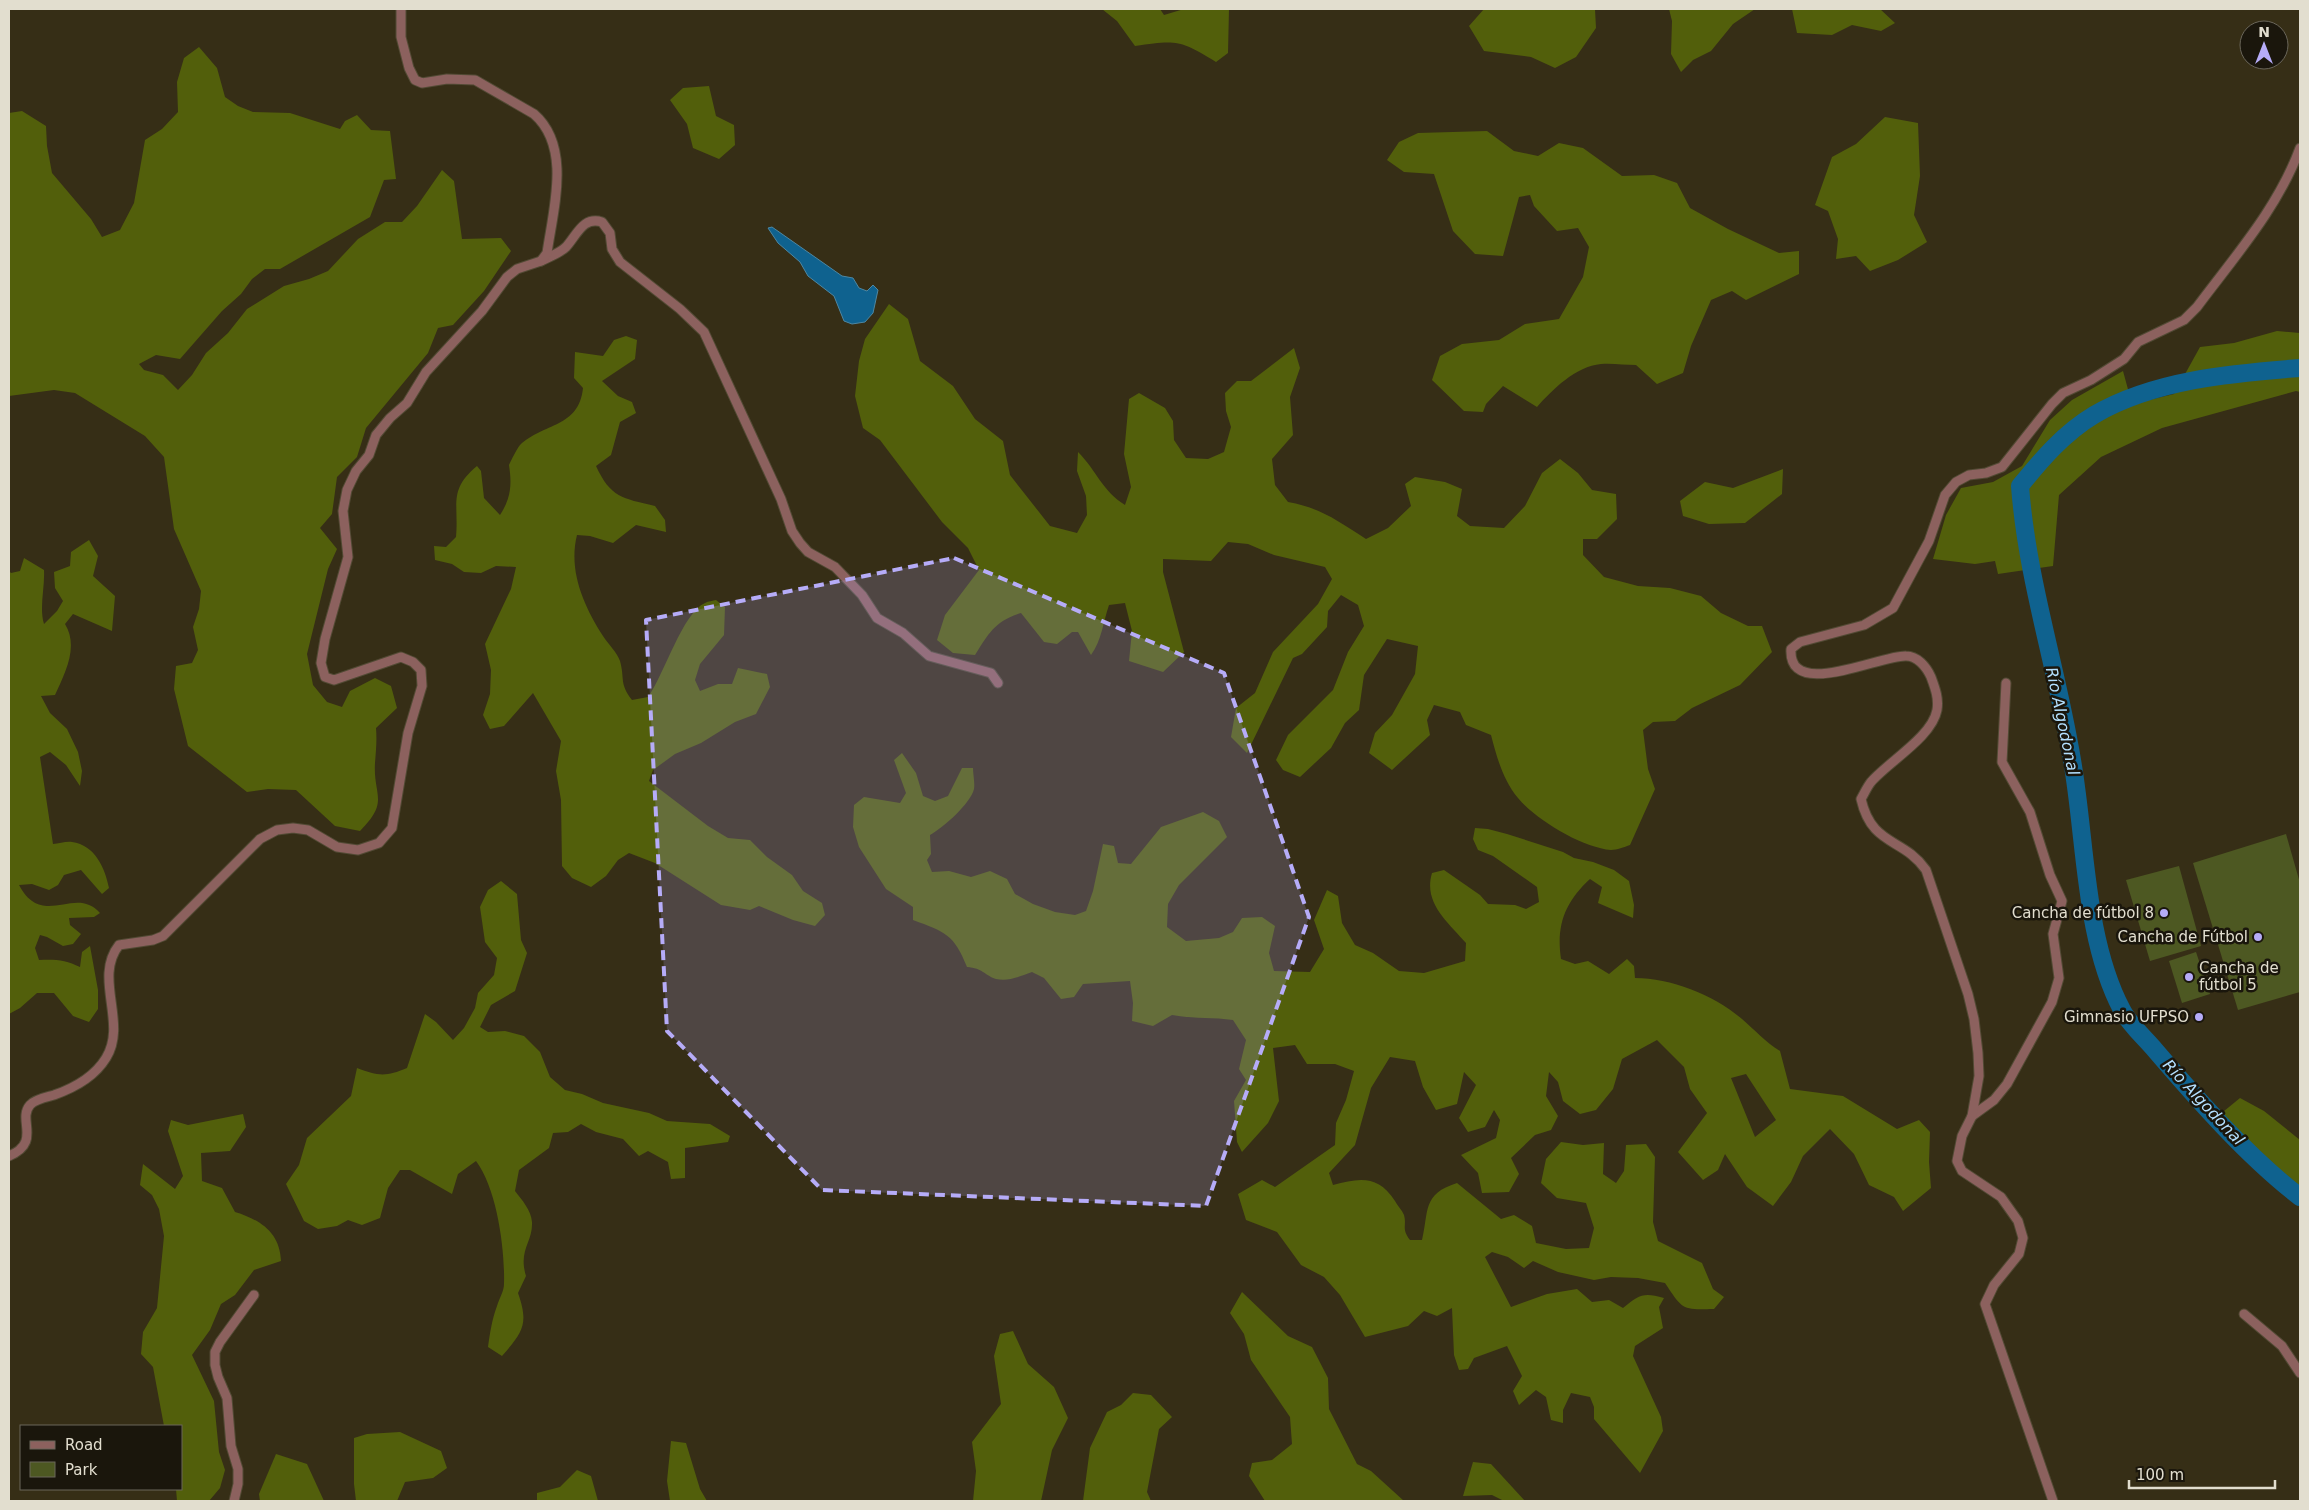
<svg xmlns="http://www.w3.org/2000/svg" width="2309" height="1510" font-family="'DejaVu Sans',sans-serif">
<rect width="100%" height="100%" fill="#362e16"/>
<!-- green -->
<g fill="#4d5822">
<polygon points="2286,834 2300,883 2300,992 2238,1010 2193,863"/>
<polygon points="2179,866 2201,946 2150,961 2126,880"/>
<polygon points="2196,952 2210,994 2182,1003 2169,961"/>
</g>
<!-- forest -->
<g fill="#525f0b" fill-rule="evenodd">
<path d="M 1102,9 L 1160,9 L 1164,15 L 1184,9 L 1229,9 L 1228,53 L 1216,62 C 1180,40 1177,40 1135,46 L 1117,21 Z"/>
<polygon points="1484,9 1595,9 1596,28 1576,57 1555,68 1531,57 1484,51 1469,26"/>
<polygon points="1669,9 1755,9 1733,24 1711,51 1693,60 1681,72 1671,54 1672,21"/>
<polygon points="1792,9 1880,9 1895,23 1881,31 1852,25 1832,35 1797,33"/>
<path d="M 199,47 L 217,68 L 225,97 L 238,106 L 253,112 L 290,113 L 340,129 L 345,121 L 357,115 L 371,130 L 390,131 L 396,179 L 384,180 L 370,217 L 280,269 L 265,269 L 252,279 L 241,294 L 222,311 L 180,359 L 156,355 L 139,364 L 144,370 L 163,375 L 178,390 L 192,375 L 206,353 L 228,333 L 247,309 L 284,286 L 309,279 L 328,271 L 358,239 L 385,222 L 402,222 L 417,206 L 442,170 L 454,181 L 462,239 L 501,238 L 511,251 L 484,291 L 453,325 L 438,328 L 428,353 L 366,428 L 357,457 L 337,477 L 332,514 L 320,528 L 337,549 L 328,569 L 307,654 L 313,685 L 327,702 L 342,707 L 350,691 L 375,678 L 391,686 L 397,708 L 376,728 C 377,740 376,750 375,763 C 373,796 390,801 360,831 L 335,826 L 296,790 L 268,789 L 247,792 L 188,746 L 174,689 L 176,666 L 192,663 L 198,650 L 193,627 L 199,609 L 201,591 L 174,529 L 164,457 L 145,436 L 75,393 L 54,390 L 9,396 L 9,113 L 22,111 L 46,126 L 47,146 L 52,173 L 91,219 L 102,237 L 120,230 L 134,203 L 145,140 L 162,129 L 178,112 L 177,82 L 184,58 Z"/>
<polygon points="709,86 716,116 734,125 735,145 719,159 693,148 687,124 670,100 683,88"/>
<polygon points="1885,117 1918,123 1920,176 1914,215 1927,242 1898,260 1870,271 1856,256 1836,259 1838,239 1828,211 1815,205 1832,157 1856,144"/>
<path d="M 1487,131 L 1514,151 L 1538,156 L 1559,143 L 1583,148 L 1622,176 L 1654,175 L 1677,183 L 1690,208 L 1728,229 L 1779,253 L 1799,251 L 1799,274 L 1746,300 L 1732,291 L 1711,300 L 1691,346 L 1683,373 L 1657,384 L 1636,365 C 1625,365 1612,363 1601,364 C 1576,366 1552,390 1537,407 L 1503,386 L 1486,404 L 1483,412 L 1464,411 L 1432,380 L 1440,356 L 1462,344 L 1499,340 L 1525,324 L 1559,319 L 1583,277 L 1589,247 L 1578,228 L 1557,231 L 1534,206 L 1530,195 L 1519,197 L 1503,256 L 1475,254 L 1453,231 L 1434,174 L 1404,172 L 1387,160 L 1399,142 L 1418,133 Z"/>
<path d="M 889,304 L 908,319 L 920,361 L 953,386 L 975,419 L 1003,441 L 1010,475 L 1050,526 L 1077,533 L 1087,515 L 1086,496 L 1077,471 L 1078,452 C 1097,471 1102,491 1125,505 L 1131,487 L 1124,454 L 1129,399 L 1139,393 L 1165,408 L 1173,421 L 1174,440 L 1186,458 L 1208,459 L 1224,452 L 1231,427 L 1226,411 L 1225,393 L 1237,381 L 1251,381 L 1294,348 L 1300,368 L 1290,397 L 1293,435 L 1272,459 L 1275,485 L 1288,502 C 1321,508 1338,521 1366,539 L 1388,528 L 1411,506 L 1405,484 L 1415,477 L 1445,482 L 1462,489 L 1457,516 L 1470,526 L 1504,528 L 1525,506 L 1542,473 L 1560,459 L 1578,473 L 1592,490 L 1616,494 L 1617,519 L 1597,539 L 1583,539 L 1583,555 L 1604,577 L 1638,586 L 1670,588 L 1701,596 L 1721,613 L 1748,626 L 1762,626 L 1772,652 L 1740,685 L 1692,708 L 1675,721 L 1653,722 L 1643,730 L 1648,769 L 1655,789 L 1630,845 C 1624,847 1617,850 1611,850 C 1583,848 1536,820 1518,798 C 1503,780 1497,758 1491,735 L 1466,725 L 1460,712 L 1434,705 L 1427,720 L 1430,735 L 1392,770 L 1369,753 L 1375,733 L 1392,715 L 1415,674 L 1418,646 L 1387,639 L 1364,675 L 1359,710 L 1345,723 L 1331,748 L 1300,777 L 1283,770 L 1276,760 L 1288,735 L 1333,690 L 1348,652 L 1364,626 L 1358,605 L 1341,595 L 1328,611 L 1327,627 L 1302,654 L 1293,658 L 1247,753 L 1231,737 L 1236,708 L 1255,693 L 1273,652 L 1318,604 L 1332,579 L 1325,567 L 1274,555 L 1248,544 L 1228,542 L 1211,561 L 1163,559 L 1163,572 L 1184,652 L 1163,672 L 1129,661 L 1132,631 L 1125,603 L 1109,605 C 1103,622 1102,640 1091,655 L 1078,632 L 1072,632 L 1057,644 L 1044,642 L 1021,613 C 995,621 989,633 975,655 L 953,653 L 937,640 L 945,615 L 979,570 L 968,548 L 942,522 L 880,440 L 863,428 L 855,396 L 859,361 L 865,339 Z"/>
<polygon points="2277,331 2300,333 2300,392 2296,391 2162,428 2101,457 2059,495 2053,566 1998,574 1995,561 1975,564 1933,559 1946,515 1961,488 1993,482 2022,466 2050,420 2072,400 2123,371 2132,404 2174,394 2200,347 2234,343"/>
<path d="M 626,336 L 637,340 L 635,359 L 602,381 L 618,396 L 632,402 L 636,413 L 620,422 L 611,455 L 596,466 C 611,498 622,498 655,506 L 665,520 L 666,532 L 636,525 L 613,543 L 590,536 L 577,535 C 568,571 584,606 603,636 C 608,644 617,652 620,661 C 625,679 619,683 632,700 L 648,697 C 664,675 683,612 705,603 C 708,601 713,601 716,600 L 725,607 L 724,635 L 700,664 L 695,680 L 700,691 L 718,684 L 732,684 L 738,668 L 767,674 L 770,687 L 756,714 L 735,722 L 701,743 L 675,754 L 653,770 L 649,781 L 708,826 L 728,838 L 750,840 L 767,857 L 792,875 L 803,891 L 822,903 L 825,915 L 815,926 L 793,920 L 759,906 L 750,910 L 721,905 L 655,863 L 629,853 L 618,860 L 606,876 L 591,887 L 572,878 L 562,866 L 561,800 L 556,771 L 561,741 L 533,693 L 504,726 L 490,729 L 483,715 L 490,694 L 491,670 L 485,644 L 511,589 L 516,567 L 496,566 L 481,573 L 464,572 L 452,564 L 435,560 L 434,546 L 446,547 L 456,537 C 459,504 448,490 477,466 L 481,471 L 484,498 L 500,515 C 511,498 512,485 509,465 C 512,459 516,450 520,445 C 543,423 579,428 583,388 L 574,378 L 575,352 L 603,356 L 614,340 Z"/>
<polygon points="1783,469 1782,494 1745,523 1709,524 1683,516 1680,501 1705,482 1733,488"/>
<path d="M 89,540 L 98,556 L 93,576 L 115,596 L 112,631 L 73,614 L 65,624 C 79,647 65,673 55,695 L 41,696 L 50,713 L 67,729 L 78,752 L 82,771 L 80,786 L 66,765 L 50,752 L 40,757 L 53,844 C 59,844 66,841 72,842 C 95,845 105,868 109,888 L 102,894 L 81,870 L 64,875 L 58,885 L 49,890 L 32,884 L 19,885 C 43,930 75,884 100,913 L 94,917 L 69,918 L 70,925 L 81,934 L 73,944 L 63,946 L 47,937 L 40,935 L 35,948 L 39,960 C 55,959 66,960 80,967 L 82,952 L 90,946 L 98,990 L 98,1009 L 89,1022 L 73,1016 L 54,993 L 37,993 L 20,1008 L 9,1014 L 9,571 L 11,573 L 20,571 L 24,558 L 44,570 C 45,588 39,607 44,624 L 57,611 L 63,601 L 55,588 L 54,572 L 70,566 L 71,552 Z"/>
<path d="M 902,753 L 916,773 L 923,796 L 935,801 L 948,796 L 962,768 L 973,768 C 973,774 975,783 974,789 C 971,803 943,828 930,835 L 931,854 L 927,860 L 932,872 L 949,871 L 971,877 L 990,871 L 1007,879 L 1015,894 L 1033,904 L 1055,912 L 1075,915 L 1086,911 L 1093,891 L 1103,844 L 1114,846 L 1118,863 L 1131,864 L 1161,827 L 1203,812 L 1219,821 L 1227,837 L 1179,885 L 1168,904 L 1167,927 L 1186,941 L 1219,938 L 1233,932 L 1242,918 L 1262,917 L 1275,926 L 1269,953 L 1274,971 L 1310,972 L 1324,949 L 1314,920 L 1327,890 L 1338,896 L 1342,923 L 1355,945 L 1373,953 L 1399,971 L 1424,973 L 1465,961 L 1466,943 C 1448,922 1423,903 1432,873 L 1444,870 L 1480,895 L 1488,904 L 1515,905 L 1526,909 L 1539,902 L 1537,887 L 1493,856 L 1478,850 L 1473,839 L 1475,828 L 1488,829 L 1507,834 L 1563,852 L 1574,858 L 1593,862 L 1614,870 L 1629,881 L 1634,905 L 1633,918 L 1598,903 L 1602,887 L 1590,879 C 1565,902 1556,925 1561,959 L 1575,964 L 1588,961 L 1609,974 L 1627,959 L 1634,966 L 1635,978 C 1671,978 1714,995 1742,1019 C 1755,1030 1765,1042 1780,1051 L 1790,1089 L 1843,1096 L 1897,1129 L 1919,1120 L 1930,1132 L 1929,1162 L 1931,1188 L 1903,1211 L 1894,1197 L 1869,1185 L 1854,1154 L 1830,1129 L 1803,1156 L 1791,1182 L 1773,1206 L 1747,1187 L 1725,1154 L 1718,1170 L 1703,1180 L 1678,1152 L 1707,1113 L 1690,1089 L 1684,1067 L 1657,1040 L 1622,1059 L 1613,1089 L 1596,1110 L 1580,1114 L 1563,1101 L 1558,1082 L 1549,1072 L 1546,1096 L 1558,1116 L 1551,1130 L 1535,1135 L 1511,1158 L 1519,1174 L 1509,1192 L 1482,1193 L 1478,1173 L 1461,1155 L 1496,1138 L 1500,1120 L 1494,1110 L 1485,1127 L 1468,1132 L 1459,1118 L 1476,1085 L 1464,1072 L 1457,1104 L 1436,1110 L 1423,1087 L 1415,1061 L 1390,1057 L 1371,1088 L 1355,1145 L 1329,1173 L 1333,1185 C 1360,1178 1378,1175 1395,1201 C 1397,1205 1402,1210 1404,1215 C 1407,1226 1401,1228 1410,1240 L 1422,1240 C 1429,1211 1422,1194 1457,1183 L 1501,1219 L 1514,1215 L 1532,1226 L 1536,1243 L 1566,1249 L 1589,1248 L 1594,1228 L 1586,1203 L 1557,1198 L 1541,1183 L 1546,1159 L 1561,1142 L 1583,1145 L 1604,1143 L 1603,1174 L 1616,1183 L 1624,1171 L 1626,1145 L 1646,1144 L 1655,1157 L 1653,1222 L 1658,1241 L 1702,1263 L 1713,1289 L 1724,1297 L 1714,1309 C 1682,1310 1683,1310 1665,1283 L 1638,1278 L 1611,1277 L 1594,1280 L 1558,1272 L 1533,1261 L 1524,1268 L 1508,1257 L 1492,1252 L 1485,1257 L 1511,1307 L 1547,1294 L 1577,1289 L 1592,1302 L 1609,1300 L 1623,1308 C 1639,1295 1643,1292 1664,1298 L 1659,1307 L 1663,1328 L 1635,1346 L 1633,1356 L 1661,1417 L 1663,1431 L 1640,1473 L 1594,1419 L 1594,1407 L 1590,1397 L 1571,1393 L 1563,1410 L 1563,1423 L 1551,1420 L 1546,1397 L 1536,1390 L 1519,1405 L 1513,1391 L 1522,1376 L 1507,1346 L 1474,1358 L 1468,1369 L 1459,1370 L 1454,1355 L 1452,1308 L 1437,1316 L 1424,1311 L 1408,1326 L 1365,1337 L 1340,1295 L 1324,1277 L 1301,1265 L 1277,1232 L 1246,1220 L 1238,1194 L 1262,1180 L 1275,1187 L 1335,1145 L 1336,1123 L 1346,1100 L 1354,1071 L 1335,1064 L 1307,1064 L 1295,1045 L 1273,1048 L 1279,1101 L 1268,1123 L 1242,1152 L 1237,1142 L 1234,1101 L 1246,1080 L 1239,1069 L 1246,1040 L 1233,1020 C 1212,1017 1192,1019 1172,1015 L 1153,1026 L 1132,1021 L 1133,1003 L 1130,981 L 1083,984 L 1074,997 L 1061,999 L 1044,978 L 1032,972 C 1020,976 1009,982 996,979 C 984,975 983,968 967,967 C 954,934 945,932 913,920 L 913,907 L 886,889 L 859,847 L 853,827 L 854,805 L 864,797 L 900,803 L 906,793 L 894,760 ZM 1746,1074 L 1776,1120 L 1755,1137 L 1731,1078 Z"/>
<path d="M 501,881 L 517,894 L 521,940 L 527,953 L 515,991 L 491,1005 L 480,1027 L 488,1032 L 505,1031 L 524,1036 L 540,1052 L 550,1077 L 565,1090 L 582,1094 L 603,1103 L 649,1113 L 667,1121 L 710,1124 L 730,1136 L 728,1142 L 685,1148 L 685,1178 L 671,1179 L 668,1162 L 648,1151 L 639,1156 L 623,1139 L 596,1132 L 581,1124 L 568,1132 L 553,1133 L 549,1148 L 519,1170 L 515,1191 C 522,1200 531,1210 532,1222 C 533,1242 518,1250 526,1276 L 518,1293 C 529,1324 523,1332 502,1356 L 488,1347 C 490,1333 492,1319 497,1306 C 499,1299 504,1291 504,1284 C 505,1249 497,1189 476,1161 L 458,1174 L 452,1194 L 410,1170 L 400,1170 L 388,1188 L 380,1218 L 362,1225 L 348,1220 L 337,1226 L 318,1229 L 304,1221 L 286,1184 L 299,1165 L 307,1138 L 351,1096 L 357,1068 C 378,1076 386,1077 407,1068 L 425,1014 L 436,1022 L 453,1040 L 464,1028 L 475,1008 L 478,993 L 494,975 L 497,958 L 485,942 L 480,907 L 488,890 Z"/>
<polygon points="2240,1098 2264,1111 2300,1140 2300,1195 2281,1179 2218,1116"/>
<path d="M 243,1114 L 246,1127 L 230,1151 L 201,1153 L 202,1181 L 222,1188 L 235,1212 C 261,1220 280,1233 281,1261 L 254,1270 L 235,1295 L 221,1304 L 210,1330 L 192,1355 L 214,1401 L 219,1452 L 225,1470 L 220,1488 L 209,1501 L 177,1501 L 176,1489 L 181,1489 L 181,1426 L 164,1426 L 153,1367 L 141,1354 L 143,1332 L 157,1308 L 164,1236 L 159,1209 L 152,1195 L 140,1185 L 143,1164 L 175,1189 L 183,1176 L 168,1131 L 171,1120 L 188,1125 Z"/>
<polygon points="1242,1292 1288,1336 1312,1347 1328,1378 1329,1409 1357,1464 1371,1471 1404,1501 1265,1501 1249,1476 1252,1463 1272,1460 1292,1444 1290,1417 1251,1360 1244,1334 1230,1313"/>
<polygon points="1013,1331 1028,1364 1054,1387 1068,1418 1052,1450 1041,1501 973,1501 976,1471 972,1442 1001,1404 994,1356 1000,1334"/>
<polygon points="1133,1393 1151,1395 1172,1417 1159,1429 1147,1492 1151,1501 1083,1501 1090,1448 1107,1412 1121,1405"/>
<polygon points="400,1432 441,1451 447,1468 433,1478 405,1482 397,1501 356,1501 354,1484 354,1438 367,1434"/>
<polygon points="671,1441 686,1443 700,1489 707,1501 670,1501 667,1481"/>
<polygon points="276,1454 307,1464 324,1501 260,1501 259,1494"/>
<polygon points="1473,1462 1491,1464 1525,1501 1504,1501 1492,1495 1463,1496"/>
<polygon points="577,1470 591,1476 598,1501 537,1501 537,1493 560,1487"/>
</g>
<!-- water -->
<polygon fill="#0f628f" stroke="#4e87a2" points="772,227 842,276 853,278 859,288 867,291 873,285 878,290 873,313 865,322 852,324 844,321 834,296 808,276 800,262 778,243 768,228"/>
<g fill="none" stroke-linecap="round" stroke-linejoin="round">
<!-- river -->
<path stroke="#0f628f" stroke-width="18" d="M 2300,368 C 2233,373 2153,380 2094,415 C 2064,433 2041,460 2020,486 C 2027,580 2057,668 2072,760 C 2086,840 2084,938 2122,1010 C 2129,1024 2144,1037 2155,1050 C 2197,1099 2249,1158 2300,1197"/>
<!-- minor casing -->
<g stroke="#524a34" stroke-width="11">
<g id="minor">
<path d="M 541,261 C 549,257 560,253 566,247 C 577,235 583,216 602,222 L 610,233 L 612,249 L 620,262 L 680,309 L 704,332 L 781,499 L 792,531 L 800,543 L 808,552 L 835,567 L 862,595 L 877,618 L 903,633 L 929,656 L 991,673 L 998,683"/>
<polyline points="1972,1116 1994,1100 2007,1084 2052,1002 2059,978 2053,934 2062,901 2050,875 2030,812 2002,762 2006,683"/>
<path d="M 9,1156 C 42,1142 17,1120 30,1105 C 35,1099 47,1097 54,1095 C 74,1088 95,1076 106,1058 C 128,1023 93,978 119,945 L 153,940 L 163,936 L 260,839 L 277,830 L 293,828 L 308,830 L 337,847 L 358,850 L 379,843 L 392,828 L 408,733 L 422,686 L 421,670 L 413,662 L 401,657 L 334,680 L 325,677 L 321,663 L 325,639 L 348,557 L 343,511 L 347,490 L 356,471 L 369,455 L 376,435 L 390,418 L 407,403 L 426,372 L 482,311 L 507,277 L 517,269 L 541,261 L 547,253 C 553,210 572,147 534,114 L 475,80 L 447,79 L 422,83 L 415,80 L 409,68 L 401,37 L 401,9"/>
<polyline points="2244,1314 2282,1346 2300,1373"/>
<polyline points="234,1501 238,1484 238,1469 231,1446 227,1398 218,1377 215,1365 215,1352 220,1342 254,1295"/>
<path d="M 2053,1501 L 1985,1304 L 1994,1285 L 2019,1254 L 2023,1238 L 2018,1221 L 2001,1197 L 1962,1171 L 1957,1161 L 1962,1136 L 1972,1116 L 1979,1076 L 1978,1053 L 1974,1019 L 1968,994 L 1926,870 C 1903,837 1872,847 1861,799 C 1864,794 1867,787 1871,782 C 1888,762 1932,737 1937,710 C 1939,698 1935,688 1931,677 C 1926,666 1917,656 1906,656 C 1880,655 1788,701 1791,649 L 1800,642 L 1864,625 L 1893,608 L 1929,541 L 1945,495 L 1956,482 L 1969,475 L 1986,473 L 2002,467 L 2052,404 L 2063,393 L 2091,380 L 2124,359 L 2138,342 L 2184,320 L 2197,307 C 2235,256 2278,208 2300,148"/>
</g>
</g>
<!-- minor -->
<use href="#minor" stroke="#8c615e" stroke-width="9"/>
</g>
<!-- marked area -->
<path fill="#b6acf8" fill-opacity="0.2" stroke="#b6acf8" stroke-width="4" stroke-dasharray="10 6" stroke-linejoin="round" d="M 954,558 L 1224,673 L 1309,917 L 1206,1206 L 822,1190 L 667,1031 L 646,620 Z"/>
<!-- markers -->
<g fill="#b6acf8" stroke="#1a160c" stroke-width="2">
<circle cx="2164" cy="913" r="5"/>
<circle cx="2258" cy="937" r="5"/>
<circle cx="2189" cy="977" r="5"/>
<circle cx="2199" cy="1017" r="5"/>
</g>
<g text-anchor="middle" stroke-width="5" stroke-linejoin="round" paint-order="stroke">
<!-- poi labels -->
<g font-size="15" fill="#e2decf" stroke="#1a160c" text-anchor="end">
<text x="2154" y="918">Cancha de fútbol 8</text>
<text x="2248" y="942">Cancha de Fútbol</text>
<text x="2199" y="973" text-anchor="start">Cancha de<tspan x="2199" dy="17">fútbol 5</tspan></text>
<text x="2189" y="1022">Gimnasio UFPSO</text>
</g>
<!-- water labels -->
<g font-size="16" font-style="italic" fill="#b3dffe" stroke="#1a160c">
<text transform="translate(2063 721) rotate(78)" y="6">Río Algodonal</text>
<text transform="translate(2204 1102) rotate(47)" y="6">Río Algodonal</text>
</g>
</g>
<!-- border -->
<rect width="2309" height="1510" fill="none" stroke="#e2decf" stroke-width="20"/>
<!-- legend -->
<rect x="20" y="1425" width="162" height="65" fill="#1a160c" stroke="#6a665a"/>
<rect x="30" y="1441" width="25" height="8" fill="#8c615e" stroke="#6a665a"/>
<text x="65" y="1450" font-size="15" fill="#e2decf">Road</text>
<rect x="30" y="1462" width="25" height="15" fill="#4d5822" stroke="#6a665a"/>
<text x="65" y="1475" font-size="15" fill="#e2decf">Park</text>
<!-- north arrow -->
<g transform="translate(2264 45)"><circle r="24" fill="#1a160c" stroke="#6a665a"/>
<path d="M0-4L9 19L0 12L-9 19Z" fill="#b6acf8"/>
<text y="-8" font-size="14" font-weight="bold" text-anchor="middle" fill="#e2decf">N</text>
</g>
<!-- scale -->
<path d="M2129 1480v8h146v-8" fill="none" stroke="#e2decf" stroke-width="2.5"/>
<text x="2136" y="1480" font-size="15" fill="#e2decf" stroke="#1a160c" stroke-width="4" paint-order="stroke">100 m</text>
</svg>
